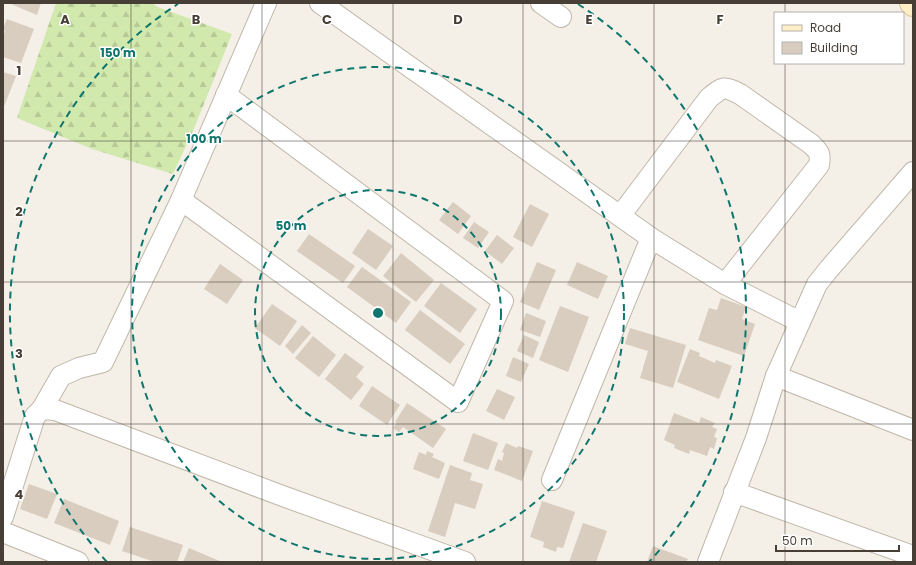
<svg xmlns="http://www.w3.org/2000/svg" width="916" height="565" font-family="Poppins,sans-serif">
<defs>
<pattern id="forest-firs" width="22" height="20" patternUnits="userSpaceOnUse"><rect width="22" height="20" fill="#d2e9ae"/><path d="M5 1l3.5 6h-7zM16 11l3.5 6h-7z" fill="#b6c996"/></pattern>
</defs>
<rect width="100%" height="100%" fill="#f4efe7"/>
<!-- forest -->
<polygon fill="url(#forest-firs)" points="56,3 155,3 155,6 232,34 193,131 173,174 92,149 17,118"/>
<!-- building -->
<g fill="#d9cdbf">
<polygon points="11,3 41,3 37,15 11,4"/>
<polygon points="7,19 34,29 21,63 3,57 3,37 5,31 3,28"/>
<polygon points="3,72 16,76 3,109"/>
<polygon points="453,202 471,216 458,234 439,220"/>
<polygon points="530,204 549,214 532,247 513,237"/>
<polygon points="474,222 489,232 478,248 463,238"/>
<polygon points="368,229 393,246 376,270 352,253"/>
<polygon points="309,234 355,266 343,283 297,251"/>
<polygon points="497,235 514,248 502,264 485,251"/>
<polygon points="401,253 434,280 416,302 383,276"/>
<polygon points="537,262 556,270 539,310 520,302"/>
<polygon points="577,262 608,276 598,299 567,285"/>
<polygon points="220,264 243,280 227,304 204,289"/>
<polygon points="362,267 411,302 396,323 347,287"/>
<polygon points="441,283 477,309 460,333 424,306"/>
<polygon points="721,298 746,307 742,319 755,324 744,356 698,340 709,308 717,310"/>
<polygon points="272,304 297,321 280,346 255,328"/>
<polygon points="560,306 589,317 568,372 539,360"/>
<polygon points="420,310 465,344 450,364 405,330"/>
<polygon points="526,313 546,321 540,337 520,330"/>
<polygon points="302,325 311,333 293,354 285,346"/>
<polygon points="630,328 686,345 673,388 640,378 648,351 625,344"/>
<polygon points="524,335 539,342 533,358 517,351"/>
<polygon points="313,336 336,355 319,377 295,358"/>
<polygon points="690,349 700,353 699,356 715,363 716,360 732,366 719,399 677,382"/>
<polygon points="345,353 364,367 356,377 364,384 351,400 325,379"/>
<polygon points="513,357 529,364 521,382 506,376"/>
<polygon points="372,386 400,405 387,425 359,406"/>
<polygon points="497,389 515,397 504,420 486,411"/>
<polygon points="407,403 446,429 433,448 403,427 399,432 393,428 397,423 395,422"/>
<polygon points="674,413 699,423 701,417 715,423 712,427 717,429 714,437 717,438 714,449 710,447 707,456 690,450 689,454 674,448 675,445 664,440"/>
<polygon points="473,433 498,443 488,470 463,461"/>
<polygon points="506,443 517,448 518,446 533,451 522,481 494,470 498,459 502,461 504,453 502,452"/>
<polygon points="427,451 434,454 432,457 445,463 439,479 413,469 419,452 426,455"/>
<polygon points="450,465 472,473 470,480 483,484 475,509 455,503 445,537 428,531"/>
<polygon points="29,484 57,494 47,519 20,509"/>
<polygon points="64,499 119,521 110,545 54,523"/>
<polygon points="542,501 575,512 563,548 557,547 556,552 543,547 544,542 530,537"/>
<polygon points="583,523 607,531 596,562 569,562"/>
<polygon points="130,527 183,545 177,562 155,562 122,551"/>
<polygon points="653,546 688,559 686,562 647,562"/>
<polygon points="189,548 222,562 183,562"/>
</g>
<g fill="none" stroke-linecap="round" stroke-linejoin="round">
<!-- street casing -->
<g stroke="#c0b7a9" stroke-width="22">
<g id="street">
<polyline points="320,3 651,238 725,284 800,322"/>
<polyline points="541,3 561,17"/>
<polyline points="181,200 458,402 503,301 226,95"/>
<path d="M 620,216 L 709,98 C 724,86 723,86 740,94 L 811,144 C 819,152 821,153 819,165 L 725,284"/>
<polyline points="776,376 913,430"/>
<polyline points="42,409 61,376 79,368 103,362 181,200 266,3"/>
<polyline points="552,480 651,238"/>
<polyline points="734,492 913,556"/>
<polyline points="3,517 35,416 42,409 55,410 280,495 465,562"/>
<polyline points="3,532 78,562"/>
<polyline points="708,562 756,438 776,376 817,284 829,269 913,172"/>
</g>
</g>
<!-- secondary casing -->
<g stroke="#d8c497" stroke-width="24">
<polyline id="secondary" points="911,3 913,5"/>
</g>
<!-- street -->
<use href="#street" stroke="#fff" stroke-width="20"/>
<!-- secondary -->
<use href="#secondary" stroke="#ffeec6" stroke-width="22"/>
</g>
<!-- grid -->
<path fill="none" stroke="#473f36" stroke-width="1" stroke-opacity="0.55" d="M 131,3 L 131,562M 262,3 L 262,562M 393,3 L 393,562M 523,3 L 523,562M 654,3 L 654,562M 785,3 L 785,13M 785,63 L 785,562M 3,141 L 913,141M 3,282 L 913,282M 3,424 L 913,424"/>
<!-- distance rings -->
<g fill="none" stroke="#0f766e" stroke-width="2" stroke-dasharray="7 5">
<circle cx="378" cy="313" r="123"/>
<circle cx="378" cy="313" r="246"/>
<path d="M107 562A368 368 0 0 1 178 4M578 4A368 368 0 0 1 649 562"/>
</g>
<g font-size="13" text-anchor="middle" font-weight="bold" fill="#473f36" stroke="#fff" stroke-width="3" stroke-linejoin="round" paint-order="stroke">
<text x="65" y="24">A</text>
<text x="196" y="24">B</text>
<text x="327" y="24">C</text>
<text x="458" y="24">D</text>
<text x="589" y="24">E</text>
<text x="720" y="24">F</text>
<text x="19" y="75">1</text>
<text x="19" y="216">2</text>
<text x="19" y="358">3</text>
<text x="19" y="499">4</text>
</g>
<circle cx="378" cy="313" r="6" fill="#0f766e" stroke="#fff" stroke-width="2"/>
<g font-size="12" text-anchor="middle" font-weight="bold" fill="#0f766e" stroke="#fff" stroke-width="3" stroke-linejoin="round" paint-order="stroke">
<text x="118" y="57">150 m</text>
<text x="204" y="143">100 m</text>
<text x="291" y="230">50 m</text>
</g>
<!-- border -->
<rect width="916" height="565" fill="none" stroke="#473f36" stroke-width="8"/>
<!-- legend -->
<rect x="774" y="12" width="130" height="52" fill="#ffffff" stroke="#b5b2af"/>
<rect x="782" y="25" width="20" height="6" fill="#ffeec6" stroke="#b5b2af"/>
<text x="810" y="32" font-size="12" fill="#473f36">Road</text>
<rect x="782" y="42" width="20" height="12" fill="#d9cdbf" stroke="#b5b2af"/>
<text x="810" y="52" font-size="12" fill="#473f36">Building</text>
<!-- scale -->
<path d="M776 545v6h123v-6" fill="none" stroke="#473f36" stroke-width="2"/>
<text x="782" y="545" font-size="12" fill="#473f36" stroke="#ffffff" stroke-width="3" paint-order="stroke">50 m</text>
</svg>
